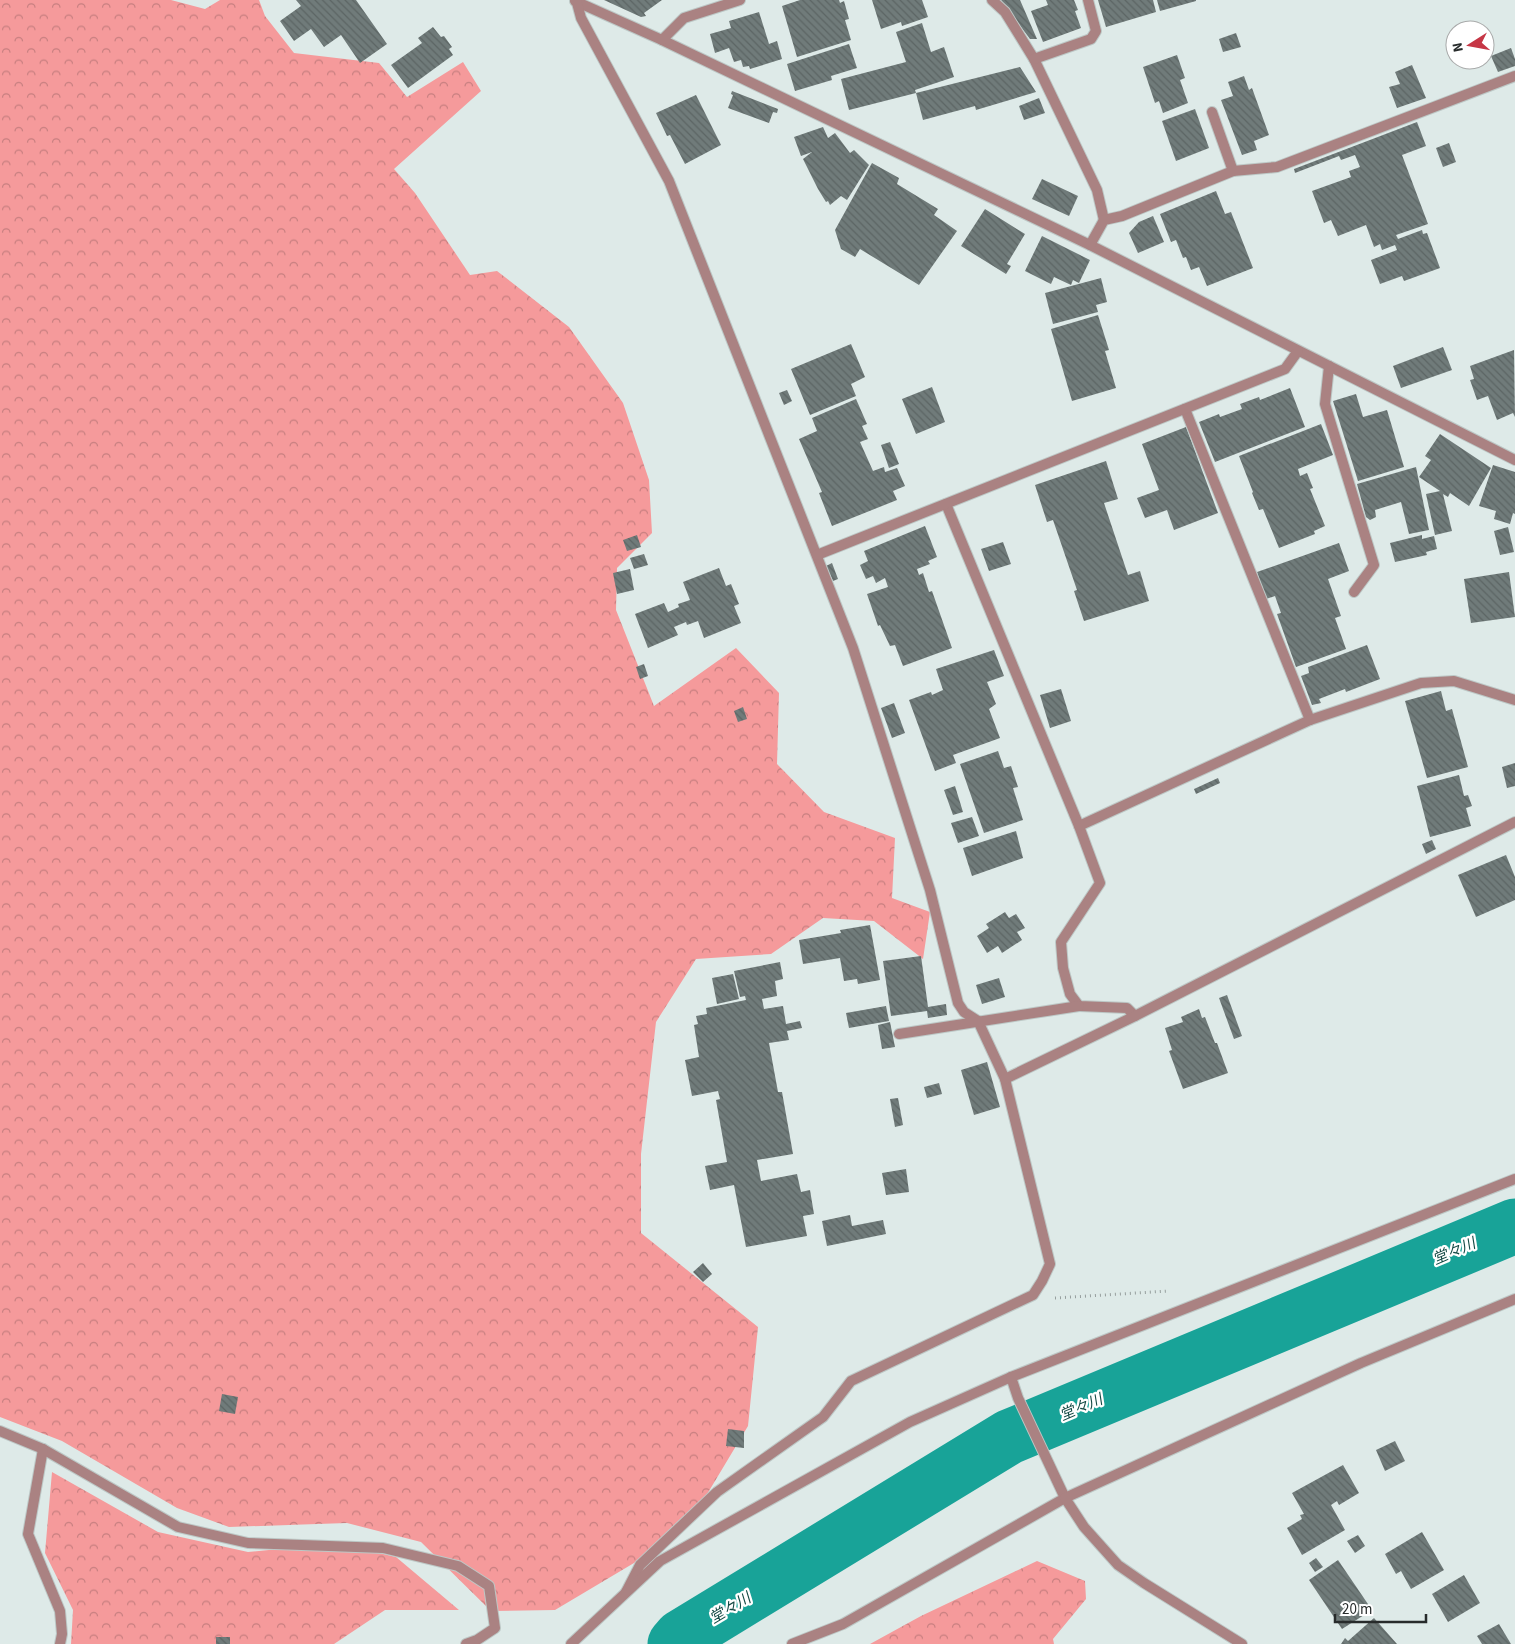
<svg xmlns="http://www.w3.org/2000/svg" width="1515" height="1644" font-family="'Source Sans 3','Noto Sans JP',sans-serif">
<defs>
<pattern id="forest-crowns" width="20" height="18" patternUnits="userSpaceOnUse" patternTransform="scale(1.25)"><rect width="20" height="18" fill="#f59a9b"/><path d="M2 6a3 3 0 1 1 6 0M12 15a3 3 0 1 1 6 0" fill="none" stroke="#c67e7f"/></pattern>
<pattern id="building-back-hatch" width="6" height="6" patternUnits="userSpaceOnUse" patternTransform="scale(1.25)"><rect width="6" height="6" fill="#707b7a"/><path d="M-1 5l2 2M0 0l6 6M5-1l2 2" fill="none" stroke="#5c6564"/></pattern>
</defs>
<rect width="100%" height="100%" fill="#deeae8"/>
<!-- forest -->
<g fill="url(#forest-crowns)">
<polygon points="0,0 171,0 205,9 220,0 259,0 265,16 294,53 379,63 407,97 463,62 481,91 394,169 415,193 470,275 497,271 569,327 623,403 649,480 652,533 617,568 616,610 654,706 736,648 779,693 777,764 824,812 895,838 892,898 930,912 923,959 874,921 823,918 771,954 696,959 656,1022 641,1154 641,1233 758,1327 748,1426 688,1526 634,1563 555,1610 491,1611 421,1542 347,1523 229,1527 177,1508 62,1441 0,1417"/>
<polygon points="52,1472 158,1532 248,1552 338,1543 396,1557 459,1610 385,1610 334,1644 71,1644 73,1610 45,1553"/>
<polygon points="1037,1561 1085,1581 1086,1599 1053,1639 1054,1644 870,1644 921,1616"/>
</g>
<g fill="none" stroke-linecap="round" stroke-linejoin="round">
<!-- river -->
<polyline stroke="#18a398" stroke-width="55" points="675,1644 681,1637 1009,1437 1515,1226"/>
</g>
<!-- building -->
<g fill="url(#building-back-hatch)">
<polygon points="296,0 356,0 387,44 360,63 341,35 324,47 311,29 294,41 280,21 301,6"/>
<polygon points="604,0 662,0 644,13 646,16 641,17"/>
<polygon points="800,0 839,0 840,3 844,1 849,19 845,20 851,40 797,57 782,6"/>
<polygon points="872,0 922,0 928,17 902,26 901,22 881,29"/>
<polygon points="1001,0 1020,0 1037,39 1030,39"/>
<polygon points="1046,0 1074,0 1078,10 1075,11 1081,28 1043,42 1031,11 1048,5"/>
<polygon points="1098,0 1153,0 1156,12 1106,27"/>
<polygon points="1157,0 1196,0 1196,1 1160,11"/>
<polygon points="759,12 769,44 777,41 782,59 750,69 749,66 743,67 741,60 734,62 729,48 715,53 710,34 731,28 729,21"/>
<polygon points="922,23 931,52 944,47 954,77 915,90 916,93 849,110 841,79 906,62 896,32"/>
<polygon points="433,27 441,37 444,36 452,47 449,49 453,55 408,88 391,65 422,43 418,38"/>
<polygon points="1236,33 1241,47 1223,52 1219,39"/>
<polygon points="849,44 857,68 831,76 832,80 795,91 787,64"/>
<polygon points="1511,48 1515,59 1515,66 1498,72 1491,56"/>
<polygon points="1177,55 1185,78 1180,80 1188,103 1163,113 1159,101 1155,103 1143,67"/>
<polygon points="1412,65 1426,98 1397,108 1389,87 1400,84 1395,72"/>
<polygon points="1020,67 1036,92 976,110 975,106 923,120 916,93"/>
<polygon points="1244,76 1249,90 1252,88 1269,135 1254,141 1257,150 1242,155 1221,100 1233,96 1228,82"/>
<polygon points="732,91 778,109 777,113 773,112 769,123 728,108 733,95 731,94"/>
<polygon points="696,95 721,145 685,164 670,135 667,136 656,113"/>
<polygon points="1039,98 1045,113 1024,120 1019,106"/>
<polygon points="1195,109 1209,148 1176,161 1162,121"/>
<polygon points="1417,122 1426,146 1402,155 1428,224 1396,235 1398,239 1422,230 1423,234 1427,233 1440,268 1404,281 1402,276 1380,284 1371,260 1397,250 1395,245 1382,250 1380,244 1374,247 1366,225 1338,236 1331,220 1324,223 1312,191 1351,177 1349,171 1360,167 1355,155 1341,160 1339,156 1295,173 1294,169"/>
<polygon points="823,127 828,138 835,133 850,153 854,150 869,165 847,200 841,196 830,205 828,201 826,202 818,189 803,159 812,152 801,156 794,137"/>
<polygon points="1449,143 1456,162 1443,167 1436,148"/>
<polygon points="872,163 899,178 897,184 938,209 934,215 957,231 919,285 860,249 855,257 841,249 835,230"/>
<polygon points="1042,179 1078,196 1069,216 1032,199"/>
<polygon points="1216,191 1225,214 1231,212 1253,268 1207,286 1199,267 1191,270 1186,257 1183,258 1176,240 1171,242 1160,214"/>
<polygon points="985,209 1025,234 1007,264 1011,266 1006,274 961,246"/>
<polygon points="1153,216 1164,242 1138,253 1129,233 1139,222"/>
<polygon points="1042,236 1090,260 1079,283 1073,280 1071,285 1054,277 1051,284 1025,271"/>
<polygon points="1101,278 1107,302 1096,305 1098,312 1053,324 1045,293"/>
<polygon points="1098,315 1109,350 1105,351 1116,388 1072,401 1051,329"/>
<polygon points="851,344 865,377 851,384 856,396 810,415 791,369"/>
<polygon points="1443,347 1452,370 1401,388 1393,366"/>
<polygon points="1514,350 1515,417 1513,413 1497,420 1488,396 1477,400 1470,380 1474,379 1470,366"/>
<polygon points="932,387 945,422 916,434 902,399"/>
<polygon points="1290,388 1305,427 1215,462 1199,422 1219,414 1220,417 1242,409 1240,404 1259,397 1260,400"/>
<polygon points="787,390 792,401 784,405 779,393"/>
<polygon points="1356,394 1363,417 1387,410 1404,467 1358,481 1333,401"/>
<polygon points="856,399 867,424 862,426 868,439 860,442 873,471 884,467 885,472 897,468 905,486 893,491 897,500 832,526 819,493 822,492 799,439 817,431 812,418"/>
<polygon points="1321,424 1333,455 1298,469 1300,476 1307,473 1313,488 1310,489 1325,526 1314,531 1315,534 1279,548 1263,509 1259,510 1252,493 1253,492 1239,456"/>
<polygon points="1186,427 1218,513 1174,530 1167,510 1145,518 1137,498 1159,490 1142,444"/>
<polygon points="1440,434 1491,468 1469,506 1450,493 1448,497 1443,494 1452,531 1435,535 1426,494 1440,491 1419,477 1431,460 1425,456"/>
<polygon points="890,442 899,464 889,468 881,445"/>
<polygon points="1106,461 1118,499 1104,503 1128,575 1140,571 1149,601 1084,621 1074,591 1077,590 1053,520 1047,522 1035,485"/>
<polygon points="1493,465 1515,472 1515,514 1513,513 1510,524 1494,519 1496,511 1479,506"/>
<polygon points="1416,467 1429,530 1409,534 1401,502 1375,510 1376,517 1370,520 1366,517 1357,484"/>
<polygon points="925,526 937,557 928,561 930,564 917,569 919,575 923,573 929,592 932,591 952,648 903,666 895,645 890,646 880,625 878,626 867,594 888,587 885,578 876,583 873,576 866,579 860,565 868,561 864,551"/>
<polygon points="1508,527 1514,552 1500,555 1494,531"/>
<polygon points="637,535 641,547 627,551 623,540"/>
<polygon points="1422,535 1422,539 1434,536 1437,549 1426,552 1427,555 1395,562 1390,543"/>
<polygon points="1003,542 1011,564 989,571 981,549"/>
<polygon points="1339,543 1349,571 1328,579 1341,616 1335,618 1346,649 1296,667 1277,614 1281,613 1275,596 1266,599 1257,572"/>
<polygon points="644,554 648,565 634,569 630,558"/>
<polygon points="832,563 838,579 833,581 826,566"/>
<polygon points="719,568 726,586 731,584 739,604 734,606 741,623 704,638 698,621 687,625 686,622 674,627 678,635 648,648 635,614 664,603 668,612 679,607 678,604 690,600 683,582"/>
<polygon points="630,569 634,590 617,594 613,573"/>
<polygon points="1509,572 1515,617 1471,623 1464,579"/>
<polygon points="1367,645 1380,679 1346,692 1345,689 1319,699 1321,703 1312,705 1301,676 1309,673 1308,667"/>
<polygon points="994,650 1004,676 987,682 996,704 989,709 1000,738 953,755 956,763 935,771 909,700 931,692 932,695 943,690 936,669"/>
<polygon points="644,664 648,676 640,679 636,667"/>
<polygon points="1061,689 1071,721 1050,728 1040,695"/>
<polygon points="1441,691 1446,711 1452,709 1468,767 1427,778 1405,701"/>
<polygon points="894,703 905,733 892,738 881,708"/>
<polygon points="743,707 747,719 738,722 734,711"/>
<polygon points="998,751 1004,768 1011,766 1018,787 1013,788 1023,820 984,833 960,764"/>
<polygon points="1515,763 1515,786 1507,788 1502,767"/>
<polygon points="1459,775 1464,796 1468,795 1472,806 1466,808 1471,826 1430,837 1417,786"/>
<polygon points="1218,778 1220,783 1196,794 1194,789"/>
<polygon points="955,786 963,812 953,815 944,790"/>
<polygon points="972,817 979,836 958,843 951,823"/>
<polygon points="1016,831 1023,858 972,876 963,848"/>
<polygon points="1432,840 1436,849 1426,854 1422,844"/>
<polygon points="1506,855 1515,877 1515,900 1476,917 1458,875"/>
<polygon points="1005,912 1009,918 1016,914 1025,928 1017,932 1022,940 1002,953 998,946 987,953 977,936 989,928 986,924"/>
<polygon points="870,925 880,980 858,984 857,979 844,981 840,958 803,964 799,940 841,933 840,930"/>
<polygon points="921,956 928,1007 946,1004 947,1015 928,1018 927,1011 891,1016 883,961"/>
<polygon points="780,962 783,979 775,981 777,996 762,999 764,1009 783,1006 786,1024 800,1021 802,1028 787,1031 789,1040 769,1043 778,1092 782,1092 793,1154 757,1160 761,1181 797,1174 801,1192 810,1190 814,1214 803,1216 807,1236 746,1247 734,1185 710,1190 705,1166 727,1162 716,1100 720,1099 718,1091 692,1096 685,1060 699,1057 694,1025 698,1024 696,1016 707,1014 706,1008 746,1000 745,996 740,997 734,971"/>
<polygon points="733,974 739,999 717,1004 712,978"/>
<polygon points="999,978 1005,997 982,1004 976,985"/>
<polygon points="1227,995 1242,1036 1234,1039 1219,998"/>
<polygon points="886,1006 889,1021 849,1028 846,1013"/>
<polygon points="1199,1009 1202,1018 1205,1017 1215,1043 1217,1043 1228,1073 1183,1089 1169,1051 1172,1050 1165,1028 1183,1022 1181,1017"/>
<polygon points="890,1022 895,1047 882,1049 878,1025"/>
<polygon points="987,1062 1000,1107 974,1115 961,1070"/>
<polygon points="939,1083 942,1094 927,1098 924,1087"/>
<polygon points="898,1098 903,1125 895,1127 890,1099"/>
<polygon points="906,1169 909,1192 886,1195 882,1173"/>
<polygon points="850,1215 852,1226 883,1220 886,1234 827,1246 822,1221"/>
<polygon points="703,1263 712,1274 703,1282 693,1272"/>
<polygon points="222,1394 238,1397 235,1414 219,1411"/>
<polygon points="728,1429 744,1431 744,1448 726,1446"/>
<polygon points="1395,1441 1405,1461 1385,1471 1376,1450"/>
<polygon points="1343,1465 1359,1493 1339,1505 1337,1501 1331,1505 1345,1530 1302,1555 1287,1528 1302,1519 1300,1515 1304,1514 1292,1493"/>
<polygon points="1422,1532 1444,1570 1411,1589 1401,1571 1396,1574 1385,1554"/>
<polygon points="1358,1535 1365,1546 1355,1553 1347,1541"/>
<polygon points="1316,1558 1323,1567 1315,1572 1309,1563"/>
<polygon points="1338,1560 1372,1610 1342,1629 1309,1580"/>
<polygon points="1464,1575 1480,1603 1448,1622 1432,1594"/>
<polygon points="1374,1618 1397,1644 1341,1644 1345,1638 1348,1641"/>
<polygon points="1499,1624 1511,1644 1482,1644 1477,1636"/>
<rect x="216" y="1637" width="14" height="7"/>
</g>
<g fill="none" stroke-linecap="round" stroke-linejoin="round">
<!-- service casing -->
<g stroke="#bdc8c6" stroke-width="12">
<g id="service">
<polyline points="0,1431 43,1449 178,1527 248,1543 383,1548 458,1566 489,1586 495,1628 477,1640 466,1644"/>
<polyline points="43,1449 28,1534 60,1611 62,1634 60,1644"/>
</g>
</g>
<!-- minor casing -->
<g stroke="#bdc8c6" stroke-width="12">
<g id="minor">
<polyline points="992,0 1005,12 1034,59 1097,190 1104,220"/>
<polyline points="575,1 662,40 1090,245 1515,460"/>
<polyline points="577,3 581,18 669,181 853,648 930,890 958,1003 964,1012 978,1021 1005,1079 1050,1264 1042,1281 1033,1295 851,1381 823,1417 717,1492 640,1565 626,1592"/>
<polyline points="662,40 684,18 740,0"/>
<polyline points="1034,59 1091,39 1096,31 1088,0"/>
<polyline points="1212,112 1233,171"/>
<polyline points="1090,245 1104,220 1122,216 1233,171 1277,167 1515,76"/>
<polyline points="1329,366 1325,404 1374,565 1354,592"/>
<polyline points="1185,409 1310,720"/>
<polyline points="946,504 1079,826 1100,883 1061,942 1063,968 1070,994 1079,1006 1127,1008 1135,1016"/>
<polyline points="817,555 1285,369 1298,351"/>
<polyline points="1079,826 1310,720 1421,683 1454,681 1515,700"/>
<polyline points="899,1034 1079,1006"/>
<polyline points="1005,1079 1135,1016 1515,822"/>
<polyline points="571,1644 660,1561 910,1422 1011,1377"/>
</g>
</g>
<!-- tertiary casing -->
<g stroke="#bdc8c6" stroke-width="12">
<g id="tertiary">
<polyline points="792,1644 843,1624 1065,1498 1018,1398 1011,1377 1515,1179"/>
<polyline points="1242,1644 1144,1583 1118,1565 1084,1527 1065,1498 1361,1363 1515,1299"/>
</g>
</g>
<!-- path -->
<polyline stroke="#969e9d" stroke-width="3" stroke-dasharray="1 4" stroke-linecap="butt" points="1055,1298 1169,1291"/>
<!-- service -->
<use href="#service" stroke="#aa8282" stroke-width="10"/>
<!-- minor -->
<use href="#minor" stroke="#aa8282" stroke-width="10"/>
<!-- tertiary -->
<use href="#tertiary" stroke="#aa8282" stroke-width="10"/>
</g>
<g text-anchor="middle" stroke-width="4.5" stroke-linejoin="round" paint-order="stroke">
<!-- water labels -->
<g font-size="15" font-style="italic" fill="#134944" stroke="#fff">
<text transform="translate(1454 1251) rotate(-23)" y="5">堂々川</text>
<text transform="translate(1081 1407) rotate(-23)" y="5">堂々川</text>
<text transform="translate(730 1608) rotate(-31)" y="5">堂々川</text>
</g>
</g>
<!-- north arrow -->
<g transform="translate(1470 45) rotate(259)"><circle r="24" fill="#ffffff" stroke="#a9aaaa"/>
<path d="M0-4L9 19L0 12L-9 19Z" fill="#c63645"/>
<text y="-8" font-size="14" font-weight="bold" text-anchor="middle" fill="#272b2b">N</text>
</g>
<!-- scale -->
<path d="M1335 1614v8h91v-8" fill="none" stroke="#272b2b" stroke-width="2.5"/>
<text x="1342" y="1614" font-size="15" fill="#272b2b" stroke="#ffffff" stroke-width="4" paint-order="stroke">20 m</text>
</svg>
